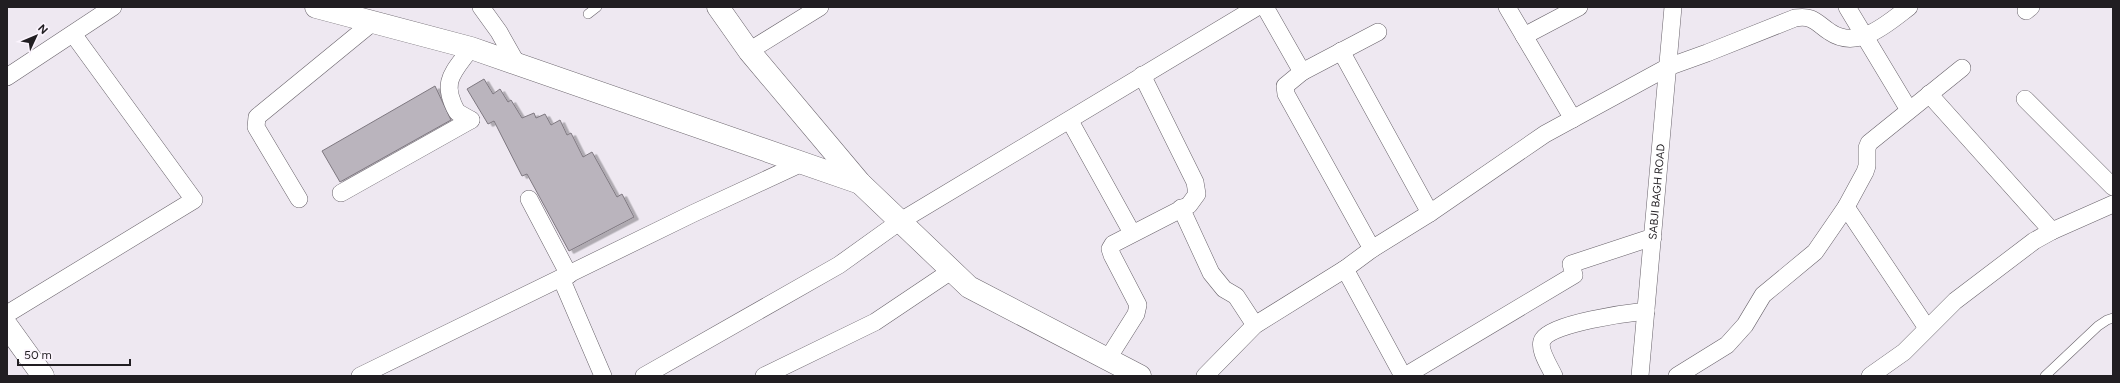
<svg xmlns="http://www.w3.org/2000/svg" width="2120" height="383" font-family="Figtree,sans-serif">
<defs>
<filter id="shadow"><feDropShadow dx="4.5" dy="2.5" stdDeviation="0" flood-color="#0004"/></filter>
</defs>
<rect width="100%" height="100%" fill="#eee8f1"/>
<!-- building -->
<g fill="#bab4bd" stroke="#7e7880" filter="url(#shadow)">
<polygon points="484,79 493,94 500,89 508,102 511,100 522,118 534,113 536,118 545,114 551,125 560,120 567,135 571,133 583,157 592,152 617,197 622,194 634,217 569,251 527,174 522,176 494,121 488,124 467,89"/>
<polygon points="435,86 451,120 340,182 322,151"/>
</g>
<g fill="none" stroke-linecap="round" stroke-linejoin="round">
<!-- lane casing -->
<g stroke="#68626a" stroke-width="10">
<g id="lane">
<polyline points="588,14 597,7"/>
<polyline points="2045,376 2098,326 2107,320 2113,318"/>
</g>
</g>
<!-- street casing -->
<g stroke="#68626a" stroke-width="18">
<g id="street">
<polyline points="481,7 499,32 517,64"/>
<polyline points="1265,7 1302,72 1285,86 1286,94 1372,249"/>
<polyline points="1507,7 1573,119"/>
<polyline points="1847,7 1909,110"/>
<polyline points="2026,11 2031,7"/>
<polyline points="1524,36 1579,7"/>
<polyline points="749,51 820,7"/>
<polyline points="1341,51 1430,213"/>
<polyline points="1302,72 1378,32"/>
<polyline points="7,77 113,7"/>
<polyline points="1929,94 2052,231"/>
<polyline points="2025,99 2113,187"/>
<path d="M 471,120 L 457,112 C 440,81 453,73 471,48"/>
<polyline points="1070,121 1132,233"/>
<polyline points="341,193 471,120"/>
<polyline points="299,199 256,127 257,117 373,22"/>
<polyline points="529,199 569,275"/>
<polyline points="1846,207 1927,328"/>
<polyline points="1181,208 1211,273 1224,289 1236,296 1255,325"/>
<polyline points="1345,269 1403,376"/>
<polyline points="561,278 603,376"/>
<polyline points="7,314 194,200 73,34"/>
<polyline points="1107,360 1136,314 1138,305 1112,255 1110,249 1113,244 1189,205 1197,194 1195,182 1142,75"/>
<polyline points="360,376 694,213 802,163"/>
<polyline points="644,376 839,265 899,222 1257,7"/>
<polyline points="764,376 875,322 951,271"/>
<path d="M 1205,376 L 1255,325 L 1345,269 L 1372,249 L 1430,213 L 1545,134 L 1668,67 L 1707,53 L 1795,18 C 1814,15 1816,23 1830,32 C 1858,51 1888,23 1909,7"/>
<polyline points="1405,376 1574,275 1571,264 1653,237"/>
<path d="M 1554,376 C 1550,367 1537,348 1543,339 C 1553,323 1627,313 1646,311"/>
<path id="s1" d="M 1640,376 L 1673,7"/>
<polyline points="1677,376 1727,345 1745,325 1763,295 1815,252 1846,207 1865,172 1867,166 1867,148 1869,143 1962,68"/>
<polyline points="1870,376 1904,352 1955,301 2034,241 2052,231 2113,204"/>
</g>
</g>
<!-- secondary casing -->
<g stroke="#68626a" stroke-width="23">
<g id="secondary">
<polyline points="316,7 471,48 860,183"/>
<polyline points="718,7 749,51 860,183 969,287 1140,376"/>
<polyline points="7,326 43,376"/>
</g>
</g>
<!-- lane -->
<use href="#lane" stroke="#fff" stroke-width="9"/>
<!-- street -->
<use href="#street" stroke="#fff" stroke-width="17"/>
<!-- secondary -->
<use href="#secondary" stroke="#fff" stroke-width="22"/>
</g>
<g text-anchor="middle" stroke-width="4" stroke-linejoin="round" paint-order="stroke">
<!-- street labels -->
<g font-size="11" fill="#211e22" stroke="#fcf5fe">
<text dy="4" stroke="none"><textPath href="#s1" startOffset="185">SABJI BAGH ROAD</textPath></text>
</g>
</g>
<!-- border -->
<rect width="2120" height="383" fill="none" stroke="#211e22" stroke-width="16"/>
<!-- north arrow -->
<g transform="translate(36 36) rotate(46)" stroke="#fcf5fe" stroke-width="3" paint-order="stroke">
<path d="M0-3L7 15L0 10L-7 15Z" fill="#211e22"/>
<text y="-6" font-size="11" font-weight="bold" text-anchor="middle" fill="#211e22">N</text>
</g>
<!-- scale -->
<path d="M18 359v6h112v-6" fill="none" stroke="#211e22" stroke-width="2"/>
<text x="24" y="359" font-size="12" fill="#211e22" stroke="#fcf5fe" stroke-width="3" paint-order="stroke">50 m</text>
</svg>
